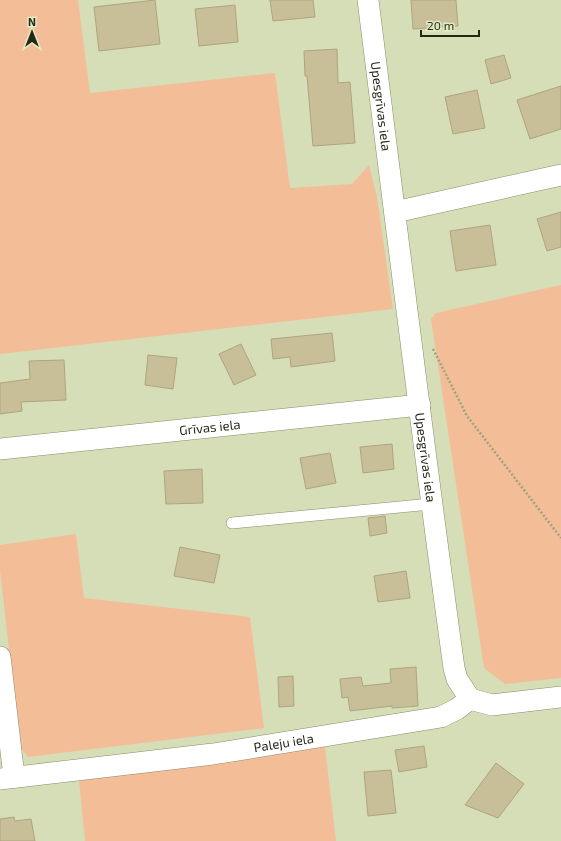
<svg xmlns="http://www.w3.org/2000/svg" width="561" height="841" font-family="'Exo 2',sans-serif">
<rect width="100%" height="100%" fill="#d6deb7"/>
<!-- green -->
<g fill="#f3bd97">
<polygon points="0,0 78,0 90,93 275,73 290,188 352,184 369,165 377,197 393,309 0,354"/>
<polygon points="561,285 561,678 505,684 484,668 431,319 436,313"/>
<polygon points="76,534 84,598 250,617 264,728 28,757 20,747 0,570 0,545"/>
<polygon points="325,747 336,841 85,841 79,780"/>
</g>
<!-- building -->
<g fill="#c8bf98" stroke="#ada57f">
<polygon points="155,0 160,44 99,51 94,7"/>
<polygon points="270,0 313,0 315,17 273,21"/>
<polygon points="411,0 456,0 458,26 413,29"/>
<polygon points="235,5 238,42 199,46 195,9"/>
<polygon points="337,49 338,83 350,82 355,143 313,146 307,76 305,76 304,51"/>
<polygon points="504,55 511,78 491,84 485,60"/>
<polygon points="561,86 561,129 530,139 517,100"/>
<polygon points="477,90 485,128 453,134 445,97"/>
<polygon points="561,212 561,247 547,251 537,219"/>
<polygon points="490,225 496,265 456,271 450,231"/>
<polygon points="332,333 335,361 291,367 290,357 273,359 271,339"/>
<polygon points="241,344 256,375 234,385 219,354"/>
<polygon points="148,355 177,358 173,389 145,385"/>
<polygon points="64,360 66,400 21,402 22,411 0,414 0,383 30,379 29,361"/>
<polygon points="392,444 394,469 363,473 360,447"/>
<polygon points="330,453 336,483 306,489 300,458"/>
<polygon points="202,469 203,503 166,504 164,471"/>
<polygon points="385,516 387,533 370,536 368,518"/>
<polygon points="180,547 220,555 214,583 174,576"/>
<polygon points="406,571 410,598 378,602 374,576"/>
<polygon points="416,667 418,706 392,708 392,706 350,711 348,697 342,698 340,679 361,677 363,686 391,683 390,669"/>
<polygon points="293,676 294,706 279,707 278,677"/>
<polygon points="424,746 427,767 399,772 395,750"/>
<polygon points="496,763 524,784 498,818 465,805"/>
<polygon points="391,770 396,813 368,816 364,772"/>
<polygon points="14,817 15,821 31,819 35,841 0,841 0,819"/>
</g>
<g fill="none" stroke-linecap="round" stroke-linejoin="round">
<!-- service casing -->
<g stroke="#878d69" stroke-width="12">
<polyline id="service" points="232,523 431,504"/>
</g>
<!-- minor casing -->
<g stroke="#878d69" stroke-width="22">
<g id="minor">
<path id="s1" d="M 368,0 C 396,223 423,445 454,668 L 457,679 L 470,699"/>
<polyline points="395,212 561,175"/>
<path id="s2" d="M 0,449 L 420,405"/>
<polyline points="0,657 14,777"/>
<polyline points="470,699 492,705 561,697"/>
<path id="s3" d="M 0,779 L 213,754 L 441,717 L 457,709 L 470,699"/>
</g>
</g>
<!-- path -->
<polyline stroke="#9ca283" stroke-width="2.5" stroke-dasharray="2 2" stroke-linecap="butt" points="433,349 467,416 561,538"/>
<!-- service -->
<use href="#service" stroke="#fff" stroke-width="11"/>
<!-- minor -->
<use href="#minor" stroke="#fff" stroke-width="21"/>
</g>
<g text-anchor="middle" stroke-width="3" stroke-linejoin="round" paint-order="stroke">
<!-- street labels -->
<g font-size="13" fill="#252819" stroke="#e3ebc3">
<text dy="5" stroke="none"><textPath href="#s1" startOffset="107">Upesgrīvas iela</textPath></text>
<text dy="5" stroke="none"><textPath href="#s2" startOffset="211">Grīvas iela</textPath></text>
<text dy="5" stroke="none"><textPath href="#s1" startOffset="461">Upesgrīvas iela</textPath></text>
<text dy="5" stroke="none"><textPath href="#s3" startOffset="286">Paleju iela</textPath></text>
</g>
</g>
<!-- north arrow -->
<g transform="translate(32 32)" stroke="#e3ebc3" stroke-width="3" paint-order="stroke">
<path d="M0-3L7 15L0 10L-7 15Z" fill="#252819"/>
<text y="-6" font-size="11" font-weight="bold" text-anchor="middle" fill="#252819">N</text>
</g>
<!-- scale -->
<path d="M421 30v6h58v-6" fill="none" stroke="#252819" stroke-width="2"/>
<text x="427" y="30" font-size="12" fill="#252819" stroke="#e3ebc3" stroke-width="3" paint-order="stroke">20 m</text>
</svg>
